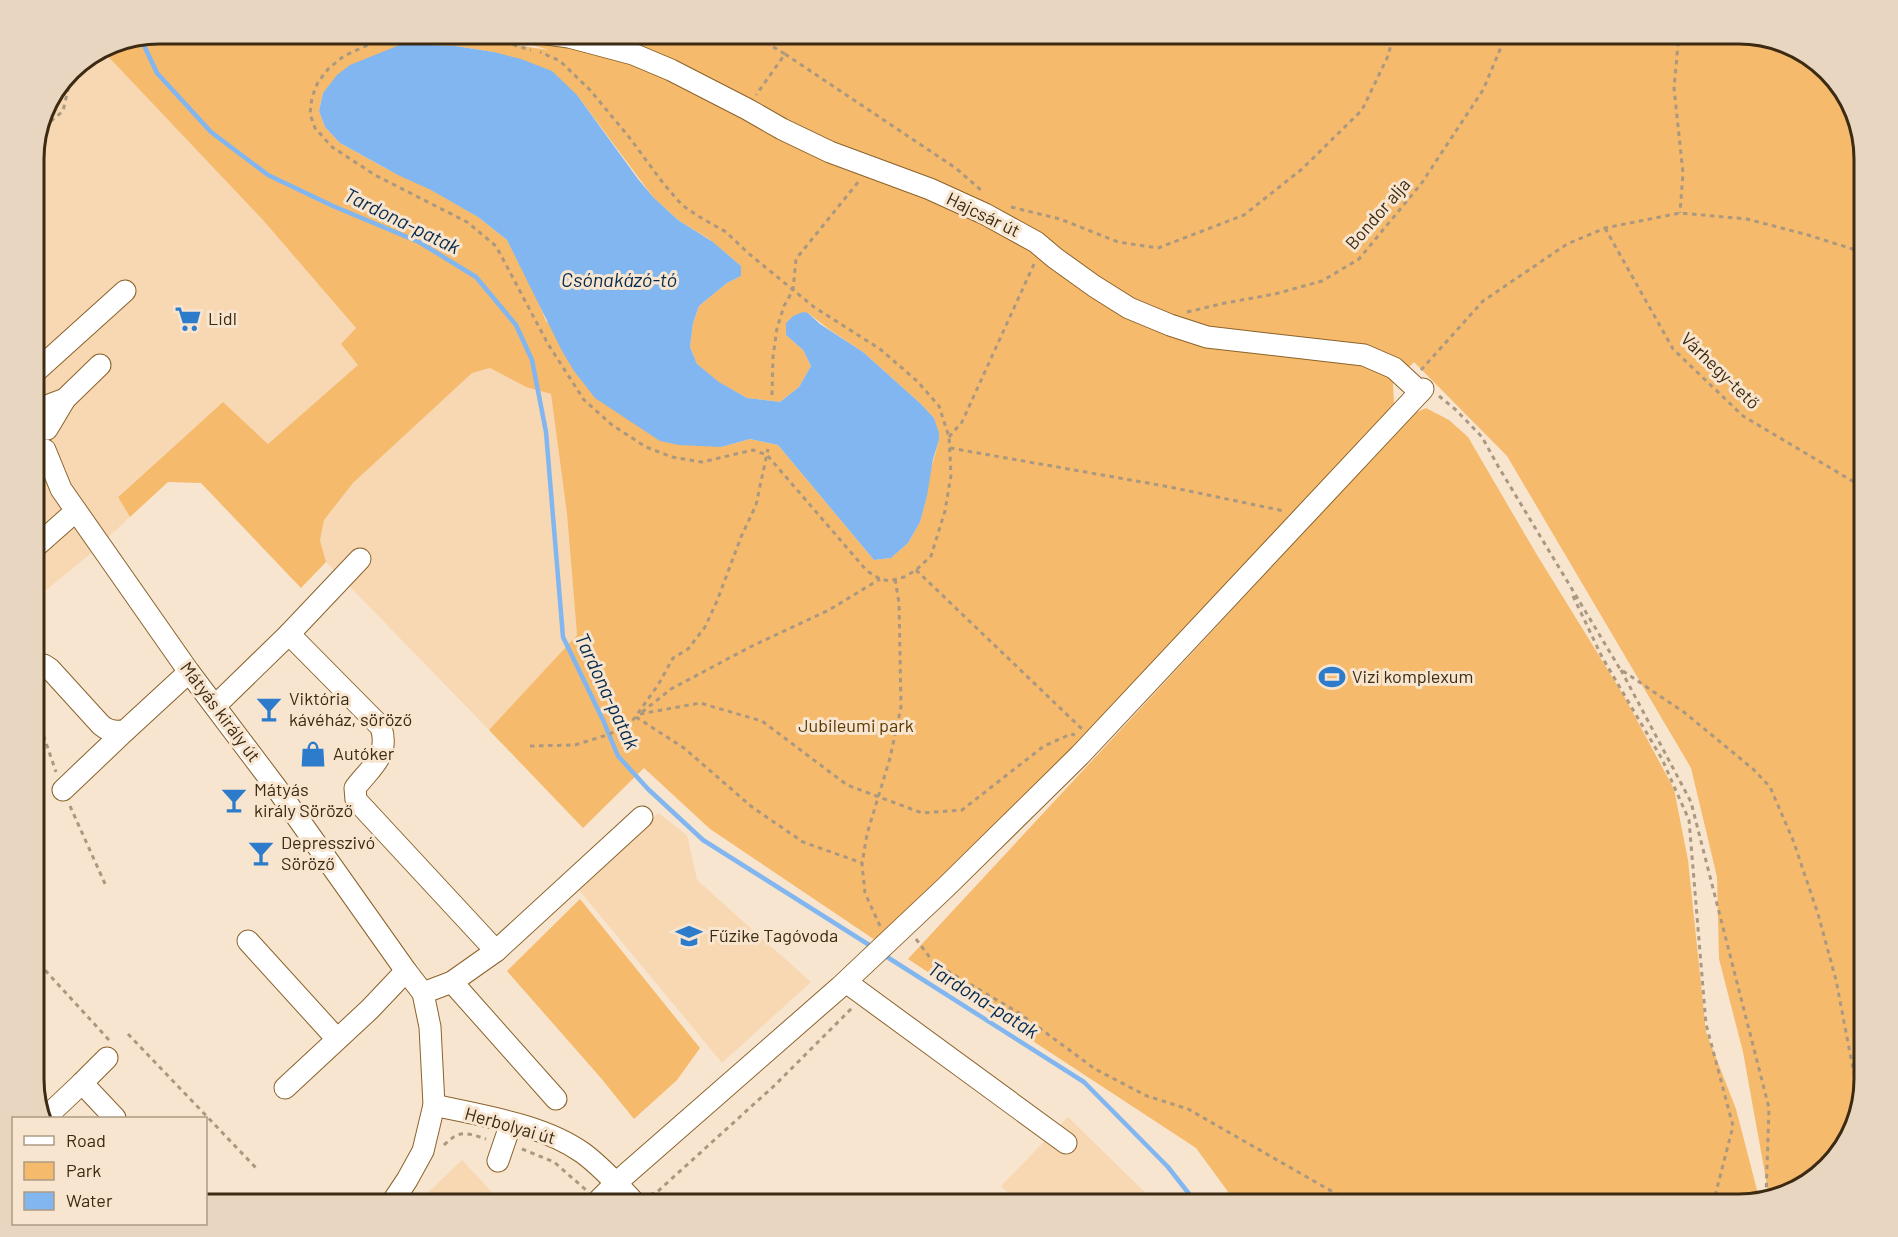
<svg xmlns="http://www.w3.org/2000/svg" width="1898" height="1237" font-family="Barlow,sans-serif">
<rect width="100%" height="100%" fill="#f8e5cf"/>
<!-- built -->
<g fill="#f7d8b3">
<polygon points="101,49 262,219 356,328 341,344 359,365 268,444 223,402 118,496 130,517 89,555 33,601 33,151 43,110 70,70"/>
<polygon points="490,368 526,387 551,394 567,514 577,635 489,730 326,562 320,540 324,520 353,483 472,372"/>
<polygon points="658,813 687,835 697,880 811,982 722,1063 579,890"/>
<polygon points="1068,1117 1157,1204 1019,1204 1001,1186"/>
<polygon points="462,1160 503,1204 416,1204"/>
</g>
<!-- green -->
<g fill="#f6ba6c" fill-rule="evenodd">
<path d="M 159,33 L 417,33 L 416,35 L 433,33 L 549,50 L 493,33 L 1739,33 L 1809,54 L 1848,96 L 1865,158 L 1865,1079 L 1844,1148 L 1802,1187 L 1769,1196 L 1743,1052 L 1719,959 L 1717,877 L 1691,768 L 1507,456 L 1414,362 L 1393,383 L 1394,405 L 1094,728 L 875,940 L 710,829 L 644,768 L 583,828 L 489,730 L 577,635 L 567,514 L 551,394 L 526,387 L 490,368 L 472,373 L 353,483 L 324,520 L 320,540 L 326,562 L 301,588 L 201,483 L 168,482 L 130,517 L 118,497 L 223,402 L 268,444 L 358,365 L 341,344 L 356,328 L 262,219 L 101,49 L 111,42 ZM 402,44 L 455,46 L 494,52 L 577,95 L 653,197 L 678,220 L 709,239 L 741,266 L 741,276 L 727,283 L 699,306 L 693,323 L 690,347 L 697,364 L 718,382 L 747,398 L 780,402 L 799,387 L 811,366 L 803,350 L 786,335 L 786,323 L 794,316 L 808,313 L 830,330 L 863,352 L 921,404 L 934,418 L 939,440 L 931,469 L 926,499 L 920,522 L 908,543 L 891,558 L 874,560 L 778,445 L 750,439 L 721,447 L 546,321 L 536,296 L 507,240 L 478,217 L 468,211 L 430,189 L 385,168 L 340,143 L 325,127 L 319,111 L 323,93 Z"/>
<polygon points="1426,408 1449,420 1468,437 1537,555 1624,696 1674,789 1688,860 1706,1032 1736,1109 1757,1190 1757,1199 1740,1204 1237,1204 1196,1148 908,959 1320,515 1406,417"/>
<polygon points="580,899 700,1048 677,1080 634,1119 600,1077 507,971"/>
</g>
<!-- water -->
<polygon fill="#81b6f0" points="402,44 455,46 494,52 521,59 552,71 577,95 638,179 653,197 678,220 713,242 741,266 741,276 727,283 699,306 693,323 690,347 697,364 719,382 747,398 780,402 799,387 811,366 803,350 786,335 786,323 793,316 803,312 808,313 820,324 863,352 921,404 934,418 939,433 939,440 933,459 927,496 920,522 908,543 891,558 874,560 778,445 750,439 721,447 679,445 660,441 595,398 574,371 562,351 507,240 478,217 431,190 398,175 340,143 325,127 319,111 323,93 337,75 350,65"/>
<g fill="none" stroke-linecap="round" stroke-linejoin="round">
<!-- stream -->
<g stroke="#81b6f0" stroke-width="4.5">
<polyline points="140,37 157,73 211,132 268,175 333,206 419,242 476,277 516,325 532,360 546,432 563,637 603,720 618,756 648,789 703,840 874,948"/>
<polyline points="884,955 1084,1082 1168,1167 1197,1204"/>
</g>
<!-- minor casing -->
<g stroke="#8b622a" stroke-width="23">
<g id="minor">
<polyline points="540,33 569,37 633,54 671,70 747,109 782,129 830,152 930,189 985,214 1036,242 1055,258 1094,286 1129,308 1170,325 1207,337 1364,355 1394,368 1420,392"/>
<polyline points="33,374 125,291"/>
<polyline points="33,411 65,399"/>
<polyline points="47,429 65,399 100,365"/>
<polyline points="45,450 61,489 70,502 189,672 275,786 406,971 423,993 430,1027 434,1105 423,1151 407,1180 391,1204"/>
<polyline points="33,549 76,511"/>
<path d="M 289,634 L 381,727 C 390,756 371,767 355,788 L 356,800 L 496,951"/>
<path d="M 33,666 L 44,665 L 50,669 L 101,725 C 108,731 116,733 126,730 L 189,672"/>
<polyline points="215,706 289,634 360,559"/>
<polyline points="63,790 126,730"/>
<polyline points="248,941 337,1039"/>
<polyline points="452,982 556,1099"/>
<polyline points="846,982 1066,1143"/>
<polyline points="423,993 452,982 496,951 642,817"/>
<polyline points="82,1083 107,1058"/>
<polyline points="285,1088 370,1009 406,971"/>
<path d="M 434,1105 C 482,1116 542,1124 583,1153 C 602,1167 619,1186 636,1204"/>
<polyline points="45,1118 82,1083 115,1118"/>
<polyline points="498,1161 511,1123"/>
<polyline points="595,1204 616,1183 840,987 946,887 1080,755 1423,389"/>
</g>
</g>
<!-- path -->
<g stroke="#aa9881" stroke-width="3" stroke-dasharray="4.5 4.5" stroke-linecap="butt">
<polyline points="420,33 370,44 344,56 329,68 318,82 312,97 310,114 315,128 332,147 375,175 467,222 496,246 548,344 584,400 612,425 646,447 672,457 702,462 753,450 767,455 867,571 880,579 890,581 904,577 916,570 931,556 945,511 951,475 949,437 939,406 917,381 880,349 814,307 748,253 726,232 698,216 682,205 663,183 629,137 590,90 560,61 540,52"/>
<polyline points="433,33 490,38 531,50"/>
<polyline points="750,33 785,54 756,95"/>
<polyline points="1679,33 1674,88 1683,173 1680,213"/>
<polyline points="785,54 957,169 983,192"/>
<polyline points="37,133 63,111 73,68"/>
<polyline points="1011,207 1060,219 1118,242 1158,248 1244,215 1302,169 1362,110 1388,56 1394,33"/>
<polyline points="1605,228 1673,349 1743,416 1854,482 1865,483"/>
<polyline points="1187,312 1225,303 1275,294 1322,281 1359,259 1421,184 1483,90 1507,33"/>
<polyline points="1421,370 1483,301 1567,244 1605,228 1680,213 1747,219 1808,235 1865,253"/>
<polyline points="772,395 773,357 777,328 784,306 793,290 796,259 859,181"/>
<polyline points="1439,396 1456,410 1482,437 1498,466 1620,669 1685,713 1753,769 1770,787 1793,840 1818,914 1836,980 1859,1100"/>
<polyline points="949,437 962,422 1034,264"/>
<polyline points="950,448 1170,487 1284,511"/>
<polyline points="33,483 42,493"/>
<polyline points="916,570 1082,729"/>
<polyline points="1573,596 1602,657 1662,759 1689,820 1706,1024 1733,1126 1713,1204"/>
<polyline points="1621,670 1691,802 1769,1108 1766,1197"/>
<polyline points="37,682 41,728 56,772"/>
<polyline points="642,712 671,689 750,647 829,610 880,579"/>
<polyline points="640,714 700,703 762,721 847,785 922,813 962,810 1044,746 1071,734 1075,735"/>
<polyline points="636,717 684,748 752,807 803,842 862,863"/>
<polyline points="530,746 575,745 610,734 633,720 658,685 673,658 688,649 705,627 717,601 741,537 756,505 768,449"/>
<polyline points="70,806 106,886"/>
<polyline points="880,926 865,893 862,864 867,834 890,758 901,707 899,603 895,579"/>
<polyline points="916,939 934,963 1019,1013 1095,1069 1147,1096 1188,1109 1354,1204"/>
<polyline points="33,957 109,1040"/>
<polyline points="128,1034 258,1170"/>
<path d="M 444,1145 C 460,1129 467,1133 486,1139"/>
<polyline points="522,1149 554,1162 586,1190"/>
<polyline points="650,1195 657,1192 775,1085 852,1008"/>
</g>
<!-- minor -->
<use href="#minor" stroke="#fff" stroke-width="21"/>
</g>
<!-- icons -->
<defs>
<g id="supermarket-bare" transform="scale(2.07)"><path d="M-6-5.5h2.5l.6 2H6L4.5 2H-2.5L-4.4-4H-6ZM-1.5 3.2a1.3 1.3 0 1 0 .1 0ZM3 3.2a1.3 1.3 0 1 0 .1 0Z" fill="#2c7ccb" stroke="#f8e5cf" stroke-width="2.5" paint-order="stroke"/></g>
<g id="stadium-bare" transform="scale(2.07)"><path d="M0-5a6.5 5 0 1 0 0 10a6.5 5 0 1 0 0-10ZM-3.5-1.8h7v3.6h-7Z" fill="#2c7ccb" stroke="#f8e5cf" stroke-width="2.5" paint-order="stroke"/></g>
<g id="bar-bare" transform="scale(2.07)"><path d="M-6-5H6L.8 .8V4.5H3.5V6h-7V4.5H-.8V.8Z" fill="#2c7ccb" stroke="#f8e5cf" stroke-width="2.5" paint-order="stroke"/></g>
<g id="shop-bare" transform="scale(2.07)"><path d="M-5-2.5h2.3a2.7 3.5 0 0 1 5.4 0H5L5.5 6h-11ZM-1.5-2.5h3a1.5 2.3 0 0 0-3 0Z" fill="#2c7ccb" stroke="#f8e5cf" stroke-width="2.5" paint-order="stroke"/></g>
<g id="school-bare" transform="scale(2.07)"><path d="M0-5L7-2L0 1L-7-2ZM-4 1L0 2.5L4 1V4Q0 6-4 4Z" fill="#2c7ccb" stroke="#f8e5cf" stroke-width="2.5" paint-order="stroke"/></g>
</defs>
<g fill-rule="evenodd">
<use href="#supermarket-bare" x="188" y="319"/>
<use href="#stadium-bare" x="1332" y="677"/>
<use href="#bar-bare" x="269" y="709"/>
<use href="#shop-bare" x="313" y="754"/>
<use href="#bar-bare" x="234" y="800"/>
<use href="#bar-bare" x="261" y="853"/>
<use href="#school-bare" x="689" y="936"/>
</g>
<g text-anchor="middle" stroke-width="6" stroke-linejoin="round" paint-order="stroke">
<!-- street labels -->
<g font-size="18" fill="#3c2a13" stroke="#f8e5cf">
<text transform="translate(1378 214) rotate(-49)" y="6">Bondor alja</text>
<text transform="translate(983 215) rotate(26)" y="6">Hajcsár út</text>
<text transform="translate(1720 371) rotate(44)" y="6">Várhegy-tető</text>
<text transform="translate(220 712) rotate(53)" y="6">Mátyás király út</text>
<text transform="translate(510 1126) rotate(16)" y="6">Herbolyai út</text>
</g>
<!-- poi labels -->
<g font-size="18" fill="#3c2a13" stroke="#f8e5cf" text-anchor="start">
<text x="208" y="325">Lidl</text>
<text x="1352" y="683">Vizi komplexum</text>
<text x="289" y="705">Viktória<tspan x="289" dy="21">kávéház, söröző</tspan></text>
<text x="333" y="760">Autóker</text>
<text x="254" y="796">Mátyás<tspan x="254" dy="21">király Söröző</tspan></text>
<text x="281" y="849">Depresszivó<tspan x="281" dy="21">Söröző</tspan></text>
<text x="709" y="942">Fűzike Tagóvoda</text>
</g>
<!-- park labels -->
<g font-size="18" fill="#5a3801" stroke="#f8e5cf">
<text x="856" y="732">Jubileumi park</text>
</g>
<!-- water labels -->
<g font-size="20" font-style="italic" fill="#032a4f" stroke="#f8e5cf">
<text transform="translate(402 221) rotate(26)" y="7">Tardona-patak</text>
<text x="619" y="287">Csónakázó-tó</text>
<text transform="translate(607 691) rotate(65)" y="7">Tardona-patak</text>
<text transform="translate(983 1000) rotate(32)" y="7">Tardona-patak</text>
</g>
</g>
<!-- crop -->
<path d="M0 0H1898V1237H0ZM159 44H1739A115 115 0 0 1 1854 159V1079A115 115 0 0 1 1739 1194H159A115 115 0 0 1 44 1079V159A115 115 0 0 1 159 44Z" fill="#e9d6c0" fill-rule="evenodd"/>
<path fill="none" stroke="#3c2a13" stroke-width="3" d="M159 44H1739A115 115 0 0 1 1854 159V1079A115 115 0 0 1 1739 1194H159A115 115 0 0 1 44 1079V159A115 115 0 0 1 159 44Z"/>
<!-- legend -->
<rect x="12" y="1117" width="195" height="108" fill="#f8e5cf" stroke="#ad9a84" stroke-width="1.5"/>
<rect x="24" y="1136" width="30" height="9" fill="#ffffff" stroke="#ad9a84" stroke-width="1.5"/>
<text x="66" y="1147" font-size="18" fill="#3c2a13">Road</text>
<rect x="24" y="1162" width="30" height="18" fill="#f6ba6c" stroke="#ad9a84" stroke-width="1.5"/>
<text x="66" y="1177" font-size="18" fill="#3c2a13">Park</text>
<rect x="24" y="1192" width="30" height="18" fill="#81b6f0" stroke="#ad9a84" stroke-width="1.5"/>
<text x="66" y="1207" font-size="18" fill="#3c2a13">Water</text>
</svg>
